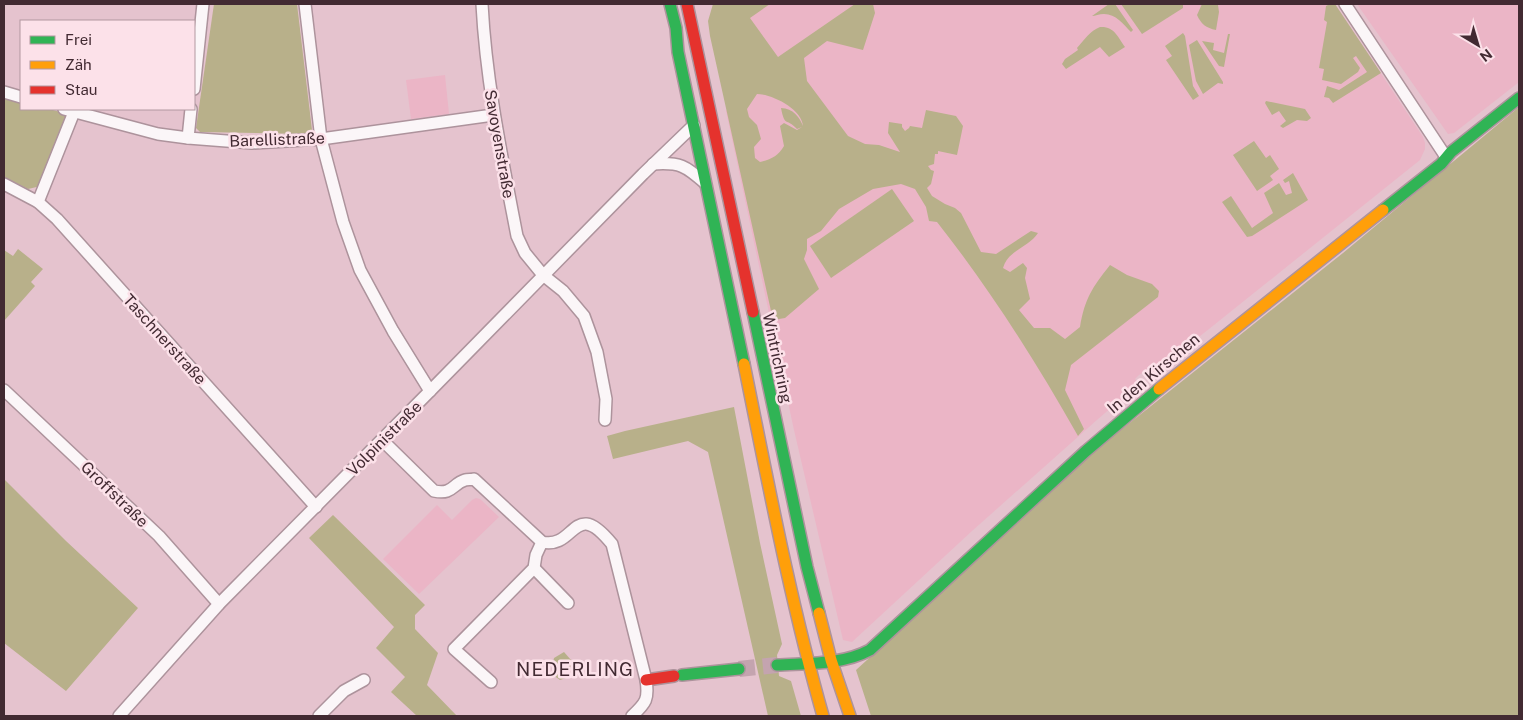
<svg xmlns="http://www.w3.org/2000/svg" width="1523" height="720" font-family="'Public Sans',sans-serif">
<rect width="100%" height="100%" fill="#e5c3ce"/>
<!-- built -->
<g fill="#ebb5c6">
<polygon points="715,4 1335,4 1423,137 1425,143 1425,149 1420,160 1209,329 1149,376 1145,371 1139,375 1135,379 1139,384 1098,419 972,531 852,642 843,640 794,430 726,111 769,70"/>
<polygon points="1357,4 1519,4 1519,82 1454,133 1448,134"/>
<polygon points="445,75 449,114 411,119 406,80"/>
<polygon points="476,498 480,499 499,517 419,594 383,559 437,505 452,520 472,500"/>
</g>
<!-- green -->
<g fill="#b8b08a" fill-rule="evenodd">
<polygon points="214,4 297,4 312,130 309,134 200,132 196,128"/>
<path d="M 713,4 L 770,4 L 750,18 L 778,57 L 855,4 L 873,4 L 875,13 L 863,50 L 827,41 L 804,58 L 807,81 L 848,136 L 865,144 L 879,145 L 900,152 L 888,133 L 889,122 L 902,124 L 902,127 L 905,131 L 909,128 L 910,126 L 922,128 L 926,110 L 956,116 L 963,126 L 957,155 L 938,151 L 938,154 L 935,154 L 934,164 L 928,166 L 931,170 L 934,171 L 931,184 L 927,188 L 932,196 L 945,204 L 955,208 L 961,213 L 981,252 L 996,254 L 1031,231 L 1038,233 C 1028,248 1008,250 1003,268 L 1010,272 L 1023,263 L 1027,268 L 1025,278 L 1030,299 L 1019,310 L 1034,328 L 1050,328 L 1065,339 L 1080,327 C 1085,298 1092,288 1110,265 L 1127,275 L 1152,284 L 1159,291 L 1158,297 L 1071,365 L 1065,390 L 1084,429 L 1078,436 C 1036,362 990,289 937,222 L 929,221 L 926,207 L 915,189 L 901,184 L 873,189 L 839,209 L 821,231 L 807,239 L 807,250 L 804,259 L 819,289 L 785,318 L 773,320 L 710,36 L 708,21 ZM 757,94 C 772,94 802,109 803,126 C 800,118 793,108 781,108 C 785,128 786,117 797,129 L 802,127 L 797,130 L 784,123 L 780,126 L 784,146 C 778,156 772,159 760,162 L 755,158 L 754,147 L 761,139 L 757,125 L 749,117 L 747,109 Z"/>
<path d="M 1109,4 L 1115,4 L 1133,30 L 1131,32 C 1123,24 1116,14 1104,14 C 1099,14 1095,16 1092,16 Z"/>
<polygon points="1121,4 1183,4 1183,8 1142,34"/>
<path d="M 1202,4 L 1218,5 L 1219,12 L 1216,30 C 1206,28 1201,24 1197,15 Z"/>
<polygon points="1330,4 1335,4 1381,73 1333,103 1329,98 1324,97 1327,86 1339,90 1367,72 1356,56 1353,58 1360,68 1358,72 1341,84 1322,80 1324,69 1319,68 1327,22 1324,20 1326,6"/>
<path d="M 1100,27 C 1114,26 1118,37 1125,47 L 1109,57 L 1100,47 L 1066,69 L 1062,64 L 1065,59 L 1078,50 L 1077,48 C 1084,40 1090,31 1100,27 Z"/>
<polygon points="1183,33 1185,36 1193,86 1199,96 1193,100 1166,60 1172,56 1165,46"/>
<polygon points="1228,34 1230,34 1224,67 1219,66 1202,41 1214,43 1213,50 1224,53"/>
<polygon points="1197,40 1223,82 1223,84 1218,83 1203,94 1196,81 1189,45"/>
<polygon points="4,96 21,101 21,109 49,109 68,114 41,186 28,189 4,177"/>
<polygon points="1266,101 1305,109 1311,118 1307,121 1297,120 1283,128 1280,126 1286,121 1279,111 1272,115 1265,103"/>
<polygon points="1519,107 1519,716 871,716 856,670 1025,516 1092,453 1343,253"/>
<polygon points="1254,141 1266,158 1270,155 1279,169 1270,176 1273,180 1257,191 1233,155"/>
<polygon points="1293,173 1308,200 1252,236 1247,237 1222,202 1231,196 1252,228 1273,213 1264,193 1279,183 1286,195 1292,193 1289,181 1285,183 1283,180"/>
<polygon points="892,189 914,221 831,278 810,246"/>
<polygon points="18,249 43,269 31,282 35,286 4,321 4,250 13,256"/>
<polygon points="734,407 760,543 782,644 777,655 779,676 791,681 801,716 768,716 708,452 688,441 613,459 607,436 625,431"/>
<polygon points="4,479 66,541 138,608 66,691 4,643"/>
<polygon points="333,515 425,605 415,615 415,629 438,653 427,685 457,716 417,716 391,692 405,677 376,648 394,627 309,538"/>
<polygon points="564,652 571,660 570,671 566,678 560,680 553,675 552,668 554,658"/>
</g>
<g fill="none" stroke-linecap="round" stroke-linejoin="round">
<!-- secondary-tunnel -->
<polyline stroke="#c4a4af" stroke-width="16" stroke-dasharray="16 8" stroke-linecap="butt" points="739,669 777,665"/>
<!-- street casing -->
<g stroke="#ad939c" stroke-width="14">
<g id="street">
<polyline points="305,4 321,139 343,222 360,270 393,331 430,391"/>
<path d="M 482,4 C 486,82 502,158 517,236 L 525,253 L 543,275 L 563,291 L 584,316 L 597,352 L 606,399 L 605,420"/>
<polyline points="1345,4 1446,157"/>
<polyline points="194,89 203,4"/>
<polyline points="4,92 21,97"/>
<polyline points="64,109 158,134 188,138 252,143 321,139 493,115"/>
<polyline points="188,138 191,109"/>
<path d="M 653,164 C 680,162 686,166 705,183"/>
<polyline points="4,184 38,202 57,219 316,507"/>
<polyline points="38,202 74,112"/>
<polyline points="4,390 159,536 219,604"/>
<path d="M 382,440 L 434,491 C 453,495 452,484 465,480 C 468,479 471,480 474,479 L 542,542 C 576,550 573,496 612,544 L 646,680 C 649,699 646,703 632,716"/>
<polyline points="534,568 568,603"/>
<polyline points="491,682 454,649 534,568 536,555 542,542"/>
<polyline points="119,716 219,604 430,391 643,174 694,125"/>
<polyline points="319,716 344,691 364,680"/>
</g>
</g>
<!-- fast casing -->
<g stroke="#ad939c" stroke-width="14">
<g id="fast">
<polyline points="670,4 676,28 678,52 744,364"/>
<polyline points="1383,210 1441,164 1451,152 1519,98"/>
<polyline points="753,312 807,567 819,613"/>
<path d="M 777,665 C 808,663 842,665 870,650 L 1086,451 L 1159,389"/>
<polyline points="682,675 739,669"/>
</g>
</g>
<!-- slow casing -->
<g stroke="#ad939c" stroke-width="14">
<g id="slow">
<path d="M 744,364 C 768,482 790,600 823,716"/>
<polyline points="1159,389 1383,210"/>
<polyline points="819,613 831,660 850,716"/>
</g>
</g>
<!-- jam casing -->
<g stroke="#ad939c" stroke-width="14">
<g id="jam">
<polyline points="687,4 753,312"/>
<polyline points="646,680 674,676"/>
</g>
</g>
<!-- street -->
<use href="#street" stroke="#fbf6f8" stroke-width="11"/>
<!-- fast -->
<use href="#fast" stroke="#30b455" stroke-width="11"/>
<!-- slow -->
<use href="#slow" stroke="#ff9f0a" stroke-width="11"/>
<!-- jam -->
<use href="#jam" stroke="#e5322d" stroke-width="11"/>
</g>
<g text-anchor="middle" stroke-width="5" stroke-linejoin="round" paint-order="stroke">
<!-- street labels -->
<g font-size="16" fill="#422a32" stroke="#fce1e9">
<text transform="translate(277 139) rotate(-2)" y="6">Barellistraße</text>
<text transform="translate(500 144) rotate(80)" y="6">Savoyenstraße</text>
<text transform="translate(165 339) rotate(48)" y="6">Taschnerstraße</text>
<text transform="translate(778 358) rotate(78)" y="6">Wintrichring</text>
<text transform="translate(1153 373) rotate(-40)" y="6">In den Kirschen</text>
<text transform="translate(384 438) rotate(-45)" y="6">Volpinistraße</text>
<text transform="translate(115 494) rotate(44)" y="6">Groffstraße</text>
</g>
<!-- quarter labels -->
<g font-size="19" letter-spacing="1" fill="#422a32" stroke="#fce1e9">
<text x="575" y="676">NEDERLING</text>
</g>
</g>
<!-- border -->
<rect width="1523" height="720" fill="none" stroke="#422a32" stroke-width="10"/>
<!-- legend -->
<rect x="20" y="20" width="175" height="90" fill="#fce1e9" stroke="#b298a0"/>
<rect x="30" y="36" width="25" height="8" fill="#30b455" stroke="#b298a0"/>
<text x="65" y="45" font-size="15" fill="#422a32">Frei</text>
<rect x="30" y="61" width="25" height="8" fill="#ff9f0a" stroke="#b298a0"/>
<text x="65" y="70" font-size="15" fill="#422a32">Zäh</text>
<rect x="30" y="86" width="25" height="8" fill="#e5322d" stroke="#b298a0"/>
<text x="65" y="95" font-size="15" fill="#422a32">Stau</text>
<!-- north arrow -->
<g transform="translate(1478 45) rotate(142)" stroke="#fce1e9" stroke-width="4" paint-order="stroke">
<path d="M0-4L9 19L0 12L-9 19Z" fill="#422a32"/>
<text y="-8" font-size="14" font-weight="bold" text-anchor="middle" fill="#422a32">N</text>
</g>
</svg>
